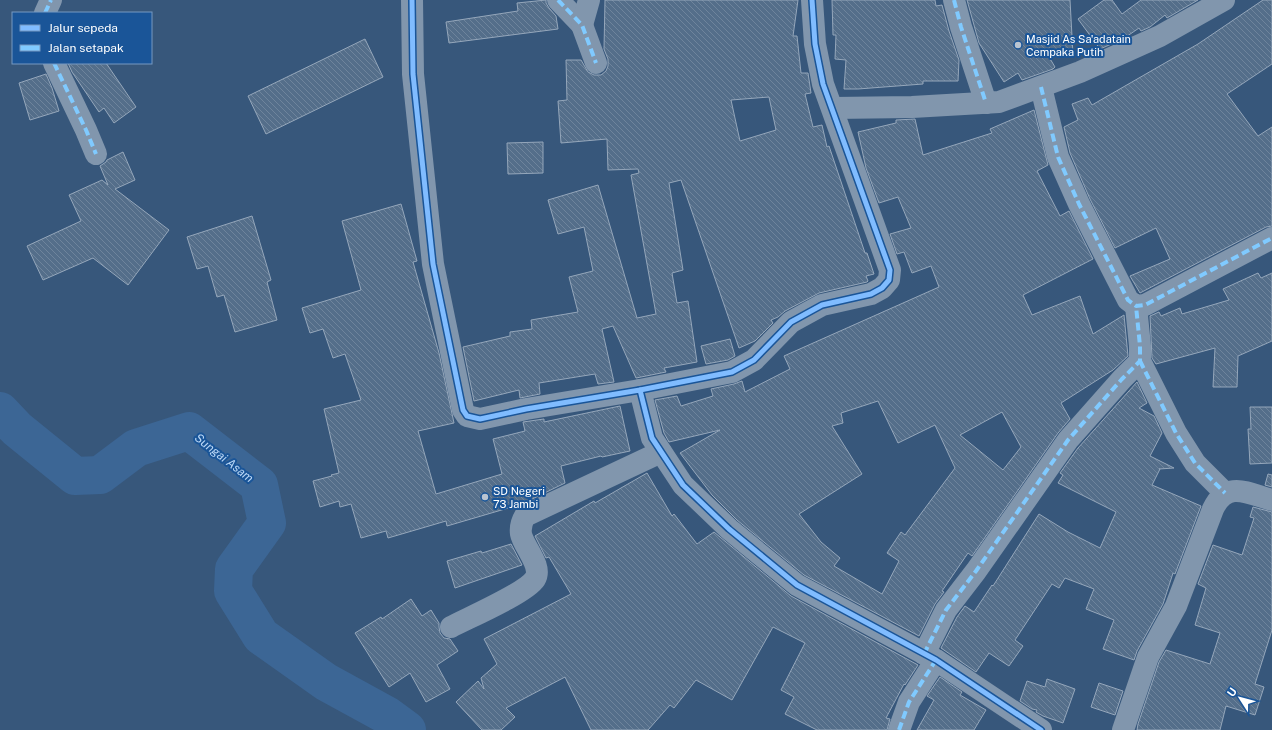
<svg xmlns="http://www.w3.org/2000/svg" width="1272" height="730" font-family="'Public Sans',sans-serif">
<defs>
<pattern id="building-back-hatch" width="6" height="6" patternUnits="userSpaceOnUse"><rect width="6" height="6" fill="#546e8a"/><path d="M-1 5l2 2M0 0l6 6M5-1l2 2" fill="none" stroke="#6e849c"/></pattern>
</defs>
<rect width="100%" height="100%" fill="#37577b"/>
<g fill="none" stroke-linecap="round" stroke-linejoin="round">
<!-- river -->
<polyline stroke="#3c6695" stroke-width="38" points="0,411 17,429 75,476 100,475 136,448 189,431 259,485 267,523 234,569 233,591 261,636 326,682 388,716 407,730"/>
</g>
<!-- building -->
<g fill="url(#building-back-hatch)" stroke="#95a7bb" fill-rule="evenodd">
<polygon points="546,0 546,3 549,8 556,16 558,29 449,43 446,22 518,11 517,3"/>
<path d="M 605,0 L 798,0 L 793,36 L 797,36 L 801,73 L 808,73 L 811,93 L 805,94 L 813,127 L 822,125 L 827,147 L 829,146 L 865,253 L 867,253 L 874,274 L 866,276 L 868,281 L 867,282 L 819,293 L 785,311 L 778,317 L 771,320 L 773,323 L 755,341 L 739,348 L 681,180 L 669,183 L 683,270 L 672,273 L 677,303 L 688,301 L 697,362 L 664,368 L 666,372 L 636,378 L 613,326 L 602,329 L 614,382 L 598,384 L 595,374 L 539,383 L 540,394 L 520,398 L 519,390 L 474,401 L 463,347 L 510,336 L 510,332 L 532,329 L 531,320 L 578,312 L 569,277 L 593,271 L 584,227 L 558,234 L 548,200 L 598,185 L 637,318 L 656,314 L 631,175 L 639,173 L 638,169 L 608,170 L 607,139 L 561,143 L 558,101 L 567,100 L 566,60 L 581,60 L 588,72 L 594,75 L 601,75 L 606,71 L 608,66 L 608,59 L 604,49 ZM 769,97 L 776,130 L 740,141 L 731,100 Z"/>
<polygon points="832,0 935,0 936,6 942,5 949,31 959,60 958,81 923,81 923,84 858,89 844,89 846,60 835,59 836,35 833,35"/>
<polygon points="967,0 1070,0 1073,55 1049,57 1055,67 1053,69 1022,80 1018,73 1004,82 979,43"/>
<polygon points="1104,0 1112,0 1122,14 1141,0 1198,0 1167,18 1165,15 1150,27 1141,31 1139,28 1123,39 1100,49 1078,19"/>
<polygon points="1263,0 1272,0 1272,64 1227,94 1258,136 1272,127 1272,226 1266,227 1140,293 1130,276 1170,259 1156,228 1115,248 1090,199 1070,153 1064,127 1078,120 1072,104 1088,98 1092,105 1198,44"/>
<polygon points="365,39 383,77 266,134 248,96"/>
<polygon points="68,63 106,63 136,107 114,123 104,108 99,112 72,72"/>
<polygon points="46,74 52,88 59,111 30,120 19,83"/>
<path d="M 1034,110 L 1048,165 L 1037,171 L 1060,216 L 1069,211 L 1093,259 L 1023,295 L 1032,315 L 1080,296 L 1093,334 L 1124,315 L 1128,356 L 1113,370 L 1061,403 L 1070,419 L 1058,433 L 972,556 L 968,553 L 942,591 L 944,592 L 935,604 L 919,636 L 804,575 L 737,520 L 712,495 L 680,453 L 720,430 L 669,442 L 664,433 L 655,400 L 677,396 L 681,406 L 713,396 L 711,389 L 734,384 L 742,381 L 745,392 L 790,369 L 784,356 L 939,287 L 931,266 L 912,273 L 904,252 L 897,254 L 890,234 L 911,228 L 898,197 L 879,203 L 866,168 L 858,132 L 896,123 L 896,120 L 915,119 L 923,155 L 992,133 L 990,129 ZM 878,401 L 898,443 L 935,425 L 955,468 L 905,535 L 901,532 L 887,553 L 899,561 L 882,594 L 834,566 L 840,558 L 821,542 L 799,514 L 862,474 L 832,426 L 843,423 L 841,413 ZM 1002,412 L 1021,447 L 1003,470 L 960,435 Z"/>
<polygon points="543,142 543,173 508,174 507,143"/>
<polygon points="123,152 135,180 115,189 169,230 128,285 93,258 43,280 27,246 81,221 69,195 102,180 108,185 100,166 106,162 107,160"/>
<polygon points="401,204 417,261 413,262 439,353 454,423 418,431 436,494 502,474 493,439 525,431 523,422 544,419 544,422 620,406 630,451 602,457 601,456 561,466 565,483 522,504 447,526 446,521 388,538 386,531 361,538 351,504 340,507 339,501 320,507 313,481 332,476 331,475 339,473 324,409 361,400 345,354 333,358 323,329 310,333 302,308 361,290 342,221"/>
<polygon points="252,216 271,280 267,282 277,320 235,332 224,295 217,297 208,266 197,269 187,237"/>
<polygon points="1258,273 1261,278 1272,273 1272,341 1238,356 1237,387 1213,387 1215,348 1156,364 1152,358 1150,316 1159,312 1161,316 1180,308 1182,314 1229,300 1223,289"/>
<polygon points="730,339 735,356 728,360 706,364 701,346"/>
<polygon points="1137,382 1147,403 1139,408 1154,416 1162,433 1150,456 1174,468 1159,469 1160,469 1152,485 1201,506 1175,574 1173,573 1163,604 1137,651 1134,660 1103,649 1114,620 1086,609 1094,589 1065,578 1059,588 1052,584 1015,640 1023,646 1009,666 989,653 976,672 941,648 957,617 965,606 974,612 992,585 993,586 1039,514 1068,532 1100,548 1116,512 1058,483 1063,475 1060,473 1078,448"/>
<polygon points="1250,407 1272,407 1272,463 1250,464 1248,429 1251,429"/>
<polygon points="647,473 672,516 674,514 697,544 714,532 791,596 918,665 905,685 904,684 886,718 890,719 887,730 817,730 785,714 794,697 781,690 805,643 773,627 732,700 696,680 674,708 670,705 648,730 591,730 565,677 506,708 515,717 501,730 482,730 456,702 478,681 484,689 481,678 497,664 484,639 571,594 549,557 546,558 535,536 594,501 595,503"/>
<polygon points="1268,474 1272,475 1272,487 1265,485"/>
<polygon points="1253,507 1272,512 1272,630 1255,684 1264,687 1255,715 1226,706 1220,730 1137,730 1138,724 1159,662 1166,650 1210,664 1220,633 1195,625 1206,588 1198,584 1213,545 1242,555 1254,518 1250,517"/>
<polygon points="511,544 522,565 455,588 447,561 481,551 482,553"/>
<polygon points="411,599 422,616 431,610 439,623 439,627 440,633 444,638 450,639 458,651 437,665 450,689 426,702 410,673 389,687 355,633 381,617 382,619"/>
<polygon points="940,677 962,692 960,695 986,710 974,730 917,730 934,700 927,696"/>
<polygon points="1047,679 1075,689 1063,723 1043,716 1036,712 1037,710 1032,709 1020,701 1027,681 1045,687"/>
<polygon points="1099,683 1123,691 1115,715 1091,707"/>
</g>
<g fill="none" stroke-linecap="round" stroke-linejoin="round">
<!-- minor -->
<g stroke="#8196ad" stroke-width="22">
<polyline points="412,0 413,74 433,264 463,410 467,416 480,419 526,409 640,390 732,372 754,360 791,322 822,305 871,294 882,288 889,280 890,270 823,84 815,44 812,0"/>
<polyline points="558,0 582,25 596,63"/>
<polyline points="954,0 961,27 986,103"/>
<polyline points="45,13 51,0"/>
<polyline points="582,25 589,0"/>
<polyline points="54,63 86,130 96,154"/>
<polyline points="1041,87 1058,157 1079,204 1128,300 1136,306 1145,305 1272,238"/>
<polyline points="833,108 912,107 999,102 1080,72 1160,36 1224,0"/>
<polyline points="1140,361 1176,433 1195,463 1225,493"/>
<polyline points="640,390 652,438 683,485 729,529 797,585 936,660 1041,730"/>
<path d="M 451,627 C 468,618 526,593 535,579 C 543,566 523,546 521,534 C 520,527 522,521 525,516 L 661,452"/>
<polyline points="924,654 946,610 976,571 1068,440 1122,379 1140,361 1140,346 1136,306"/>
<polyline points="899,730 909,702 936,660"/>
<path d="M 1123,730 L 1148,657 L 1176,606 L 1213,509 C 1227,480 1247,493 1272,500"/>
</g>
<!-- quiet -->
<g stroke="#80caff" stroke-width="4" stroke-dasharray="8 4" stroke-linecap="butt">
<polyline points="558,0 582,25 596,63"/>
<polyline points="954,0 961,27 986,103"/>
<polyline points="45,13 51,0"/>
<polyline points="54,63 86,130 96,154"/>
<polyline points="1041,87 1058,157 1079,204 1128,300 1136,306 1145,305 1272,238"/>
<polyline points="1140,361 1176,433 1195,463 1225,493"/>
<polyline points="924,654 946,610 976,571 1068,440 1122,379 1140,361 1140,346 1136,306"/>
<polyline points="899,730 909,702 936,660"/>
</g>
<!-- cycleway casing -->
<g stroke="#1a5598" stroke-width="8">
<g id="cycleway">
<polyline points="412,0 413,74 433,264 463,410 467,416 480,419 526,409 640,390 732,372 754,360 791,322 822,305 871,294 882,288 889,280 890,270 823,84 815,44 812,0"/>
<polyline points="640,390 652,438 683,485 729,529 797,585 936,660 1041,730"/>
</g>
</g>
<!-- cycleway -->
<use href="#cycleway" stroke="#80bcff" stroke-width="5"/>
</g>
<!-- markers -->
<g fill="#b9c4d1" stroke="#1a5598" stroke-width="1.5">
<circle cx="1018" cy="45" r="4"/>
<circle cx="485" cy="497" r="4"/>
</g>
<g text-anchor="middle" stroke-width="4" stroke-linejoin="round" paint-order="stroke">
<!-- poi labels -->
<g font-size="11" fill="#fff" stroke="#1a5598" text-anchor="start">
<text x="1026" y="43">Masjid As Sa'adatain<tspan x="1026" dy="13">Cempaka Putih</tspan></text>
<text x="493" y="495">SD Negeri<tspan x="493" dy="13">73 Jambi</tspan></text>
</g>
<!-- water labels -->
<g font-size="12" font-style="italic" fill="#bbd8f7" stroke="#1a5598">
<text transform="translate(224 458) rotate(38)" y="4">Sungai Asam</text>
</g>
</g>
<!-- legend -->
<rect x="12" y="12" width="140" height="52" fill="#1a5598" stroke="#7699c1"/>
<rect x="20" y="25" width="20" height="6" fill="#80bcff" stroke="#7699c1"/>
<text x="48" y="32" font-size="12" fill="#ffffff">Jalur sepeda</text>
<rect x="20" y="45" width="20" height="6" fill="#80caff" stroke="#7699c1"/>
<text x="48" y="52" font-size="12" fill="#ffffff">Jalan setapak</text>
<!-- north arrow -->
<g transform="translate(1240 698) rotate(306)" stroke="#1a5598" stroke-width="3" paint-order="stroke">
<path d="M0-3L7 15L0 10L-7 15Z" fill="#ffffff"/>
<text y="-6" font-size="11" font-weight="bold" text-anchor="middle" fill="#ffffff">U</text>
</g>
</svg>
